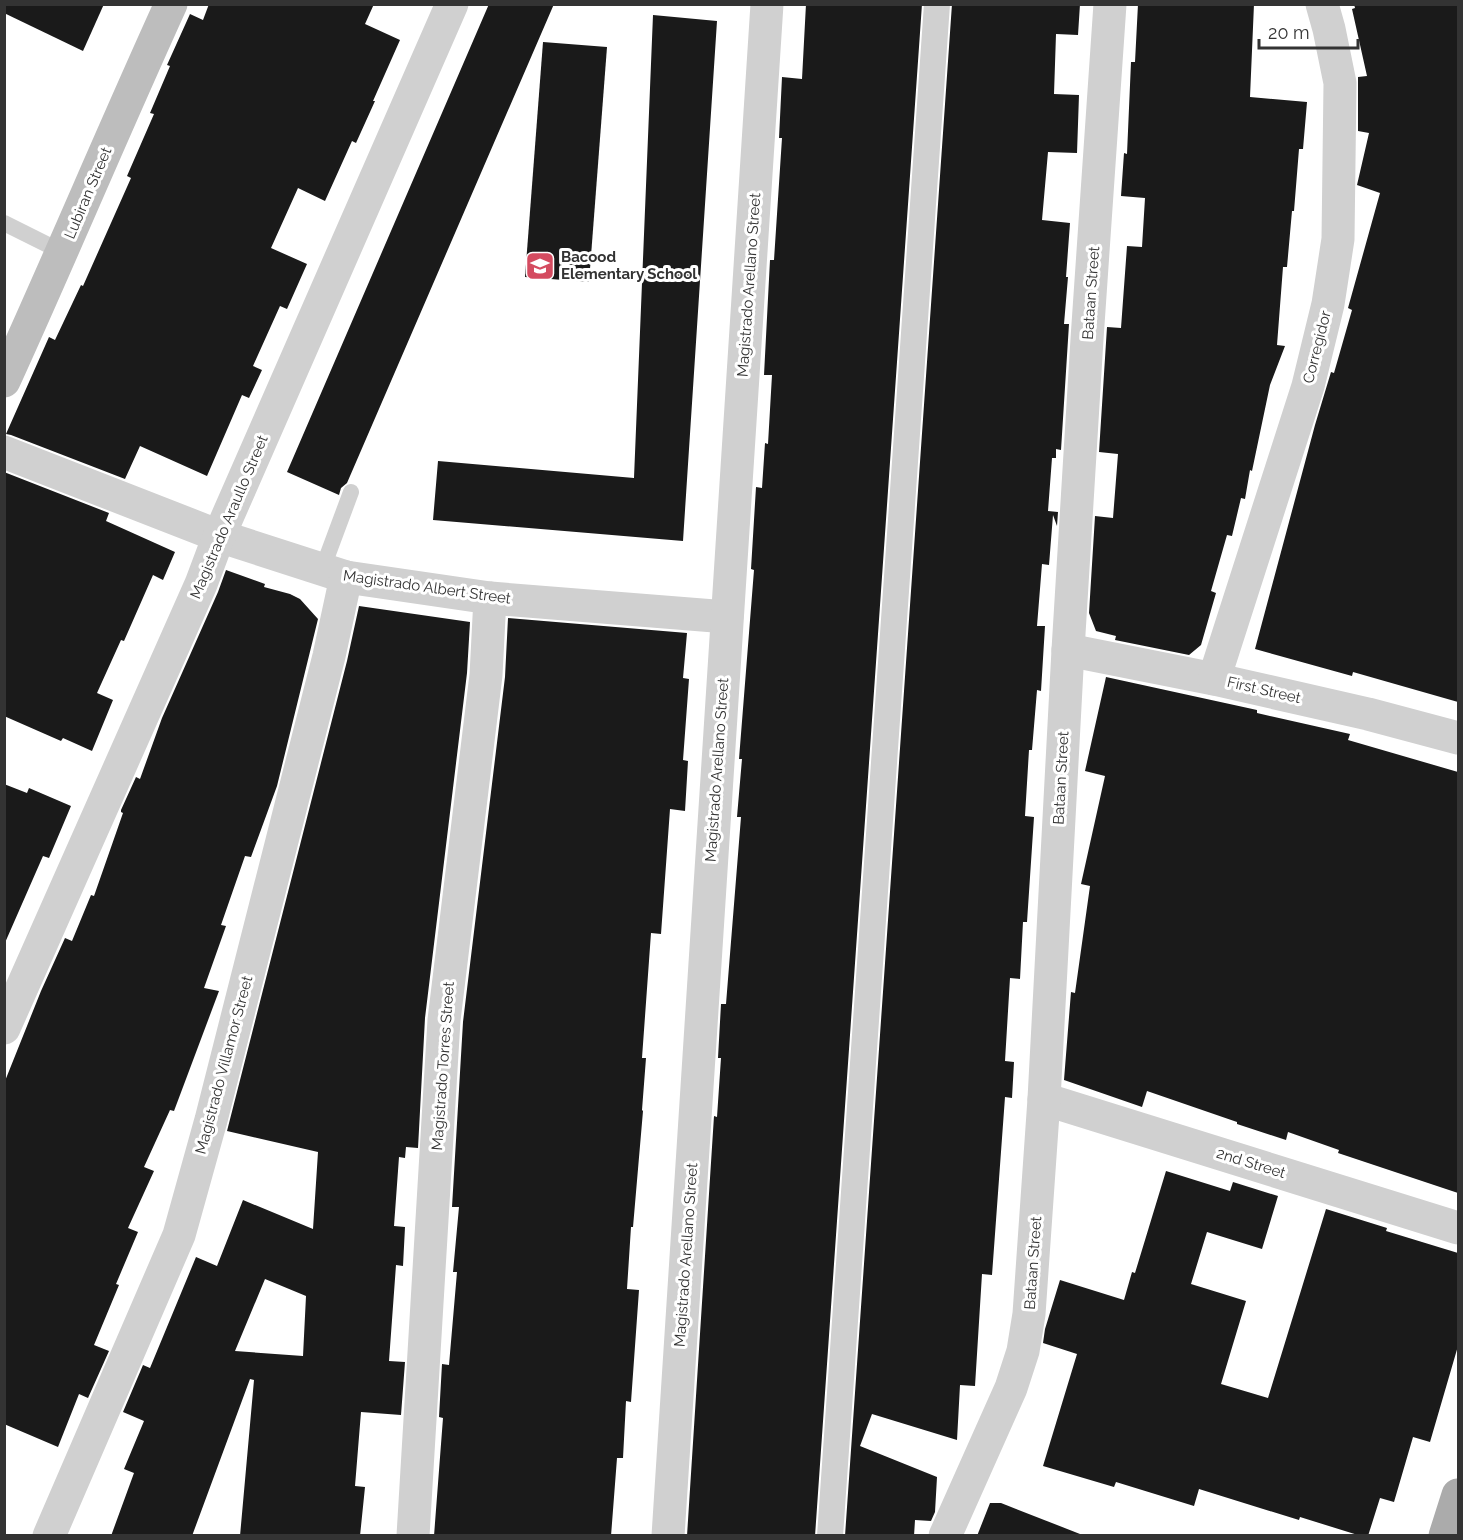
<svg xmlns="http://www.w3.org/2000/svg" width="1463" height="1540" font-family="Raleway,sans-serif">
<rect width="100%" height="100%" fill="#fff"/>
<!-- building -->
<g fill="#1a1a1a" fill-rule="evenodd">
<polygon points="4,4 104,4 83,51 4,13"/>
<polygon points="209,4 374,4 365,24 400,40 373,101 375,101 356,143 352,141 325,201 298,188 271,248 307,264 287,309 280,306 253,366 262,370 249,398 242,395 207,476 140,446 125,479 11,435 6,434 49,337 55,340 81,285 83,286 131,178 127,176 154,114 150,113 170,66 167,65 190,14 203,20"/>
<polygon points="489,4 554,4 347,483 341,488 339,495 287,472"/>
<polygon points="806,4 922,4 815,1536 687,1536 714,1116 717,1117 721,1058 718,1058 721,1004 726,1004 741,817 737,817 742,759 739,759 754,570 751,569 756,487 762,488 765,443 768,444 772,375 764,375 770,260 774,260 782,138 779,138 782,77 802,79"/>
<polygon points="952,4 1080,4 1078,35 1056,34 1054,94 1079,95 1077,153 1048,152 1042,220 1070,223 1066,277 1068,277 1064,324 1069,324 1061,450 1056,449 1056,458 1052,458 1048,511 1058,512 1057,526 1053,515 1049,565 1042,564 1037,626 1045,626 1041,691 1037,690 1032,750 1029,750 1025,816 1034,817 1027,922 1023,922 1020,979 1010,978 1005,1061 1014,1062 1012,1098 1005,1097 992,1275 982,1274 975,1386 960,1385 957,1440 872,1414 860,1446 937,1477 935,1512 931,1521 915,1520 914,1536 845,1536"/>
<polygon points="1138,4 1254,4 1250,97 1307,102 1303,149 1299,149 1294,211 1292,211 1287,267 1283,267 1277,345 1285,346 1270,385 1252,471 1250,470 1245,499 1241,498 1232,536 1227,535 1211,591 1216,593 1201,645 1189,655 1115,640 1116,636 1096,631 1089,613 1095,516 1113,518 1118,454 1099,452 1107,327 1121,328 1127,246 1142,247 1145,198 1121,196 1124,153 1127,154 1131,62 1135,62"/>
<polygon points="1354,4 1458,4 1458,702 1353,672 1352,676 1255,649 1315,425 1331,372 1334,373 1352,310 1348,308 1380,193 1357,185 1369,133 1358,131 1358,77 1367,76 1352,9 1355,8"/>
<polygon points="653,15 717,21 683,541 433,520 438,461 634,478"/>
<polygon points="543,42 607,47 589,282 525,277"/>
<polygon points="4,472 109,513 106,521 175,552 163,580 153,575 124,641 121,640 97,693 113,700 92,751 63,738 61,741 4,716"/>
<polygon points="226,570 265,584 264,587 290,594 300,599 318,619 277,786 251,857 245,856 221,925 226,926 204,988 219,991 174,1111 170,1110 144,1167 154,1171 128,1228 138,1232 116,1284 119,1285 94,1345 109,1351 88,1398 79,1394 58,1447 4,1424 5,1081 41,991 65,938 72,941 91,895 94,896 123,813 121,812 121,810 136,777 140,779 162,718 218,592"/>
<path d="M 359,606 L 470,622 L 467,673 L 425,1018 L 418,1148 L 406,1147 L 405,1158 L 399,1157 L 394,1226 L 405,1227 L 403,1266 L 396,1265 L 389,1361 L 405,1362 L 401,1415 L 361,1412 L 355,1486 L 365,1487 L 360,1536 L 240,1536 L 254,1380 L 250,1379 L 192,1536 L 111,1536 L 134,1473 L 124,1469 L 144,1421 L 123,1412 L 143,1365 L 150,1368 L 196,1257 L 217,1266 L 243,1200 L 313,1229 L 318,1152 L 227,1131 L 347,661 ZM 265,1279 L 306,1296 L 303,1356 L 235,1351 Z"/>
<polygon points="508,618 687,633 683,678 689,679 683,760 688,761 685,811 670,809 661,934 651,933 642,1058 646,1058 642,1110 643,1111 633,1227 631,1227 627,1289 639,1290 631,1402 626,1401 623,1458 617,1458 611,1536 434,1536 443,1418 439,1417 442,1364 449,1365 457,1272 453,1272 459,1207 452,1207 463,1022 505,677"/>
<polygon points="1106,677 1257,710 1257,713 1350,734 1348,740 1458,772 1458,1193 1338,1153 1339,1150 1288,1132 1286,1140 1237,1124 1237,1122 1147,1091 1142,1107 1064,1080 1071,992 1075,993 1090,886 1081,884 1105,776 1085,771"/>
<polygon points="4,784 27,793 29,788 71,806 49,858 43,856 4,945"/>
<polygon points="1166,1171 1230,1191 1233,1182 1278,1196 1262,1249 1207,1232 1191,1284 1246,1301 1221,1384 1268,1398 1326,1209 1387,1228 1386,1231 1458,1253 1458,1346 1430,1442 1413,1437 1394,1502 1380,1498 1368,1536 1361,1536 1300,1517 1299,1520 1199,1489 1194,1506 1116,1482 1114,1487 1043,1466 1077,1354 1043,1343 1045,1329 1060,1280 1124,1300 1132,1272 1135,1273"/>
<polygon points="990,1503 1001,1503 1080,1534 1079,1536 977,1536"/>
</g>
<g fill="none" stroke-linecap="round" stroke-linejoin="round">
<!-- service -->
<g stroke="#d0d0d0" stroke-width="16">
<polyline points="4,223 62,252"/>
<polyline points="322,570 351,492"/>
</g>
<!-- pedestrian -->
<polyline stroke="#d0d0d0" stroke-width="26" points="830,1536 937,4"/>
<!-- minor -->
<g stroke="#d0d0d0" stroke-width="33">
<polyline points="4,452 219,536 346,577 490,598 727,617"/>
<polyline points="1068,650 1214,679 1368,714 1458,738"/>
<polyline points="1214,679 1308,386 1328,304 1338,239 1340,83 1329,29 1322,4"/>
<polyline points="4,1028 201,584 219,536 452,4"/>
<polyline points="1044,1099 1458,1228"/>
<polyline points="49,1536 179,1235 211,1120 329,656 346,577"/>
<polyline points="413,1536 444,1020 486,675 490,598"/>
<polyline points="668,1536 767,4"/>
<polyline points="945,1536 1011,1388 1023,1351 1029,1314 1044,1099 1068,650 1087,339 1110,4"/>
</g>
<!-- secondary -->
<path stroke="#bdbdbd" stroke-width="33" d="M 4,381 C 61,256 114,129 171,4"/>
<!-- primary -->
<polyline stroke="#ababab" stroke-width="33" points="1445,1536 1458,1495"/>
</g>
<!-- icons -->
<defs>
<g id="school-square" transform="scale(1.5)"><rect x="-9" y="-9" width="18" height="18" rx="4" fill="#d44b60" stroke="#fff"/><path d="M0-5L7-2L0 1L-7-2ZM-4 1L0 2.5L4 1V4Q0 6-4 4Z" fill="#fff"/></g>
</defs>
<g fill-rule="evenodd">
<use href="#school-square" x="540" y="266"/>
</g>
<g text-anchor="middle" stroke-width="6" stroke-linejoin="round" paint-order="stroke">
<!-- street labels -->
<g font-size="15" fill="#333" stroke="#fff">
<text transform="translate(88 193) rotate(-67)" y="5">Lubiran Street</text>
<text transform="translate(749 285) rotate(-86)" y="5">Magistrado Arellano Street</text>
<text transform="translate(1091 293) rotate(-86)" y="5">Bataan Street</text>
<text transform="translate(1317 347) rotate(-76)" y="5">Corregidor</text>
<text transform="translate(229 517) rotate(-67)" y="5">Magistrado Araullo Street</text>
<text transform="translate(427 587) rotate(8)" y="5">Magistrado Albert Street</text>
<text transform="translate(1264 690) rotate(13)" y="5">First Street</text>
<text transform="translate(717 770) rotate(-86)" y="5">Magistrado Arellano Street</text>
<text transform="translate(1061 778) rotate(-87)" y="5">Bataan Street</text>
<text transform="translate(224 1065) rotate(-75)" y="5">Magistrado Villamor Street</text>
<text transform="translate(443 1066) rotate(-86)" y="5">Magistrado Torres Street</text>
<text transform="translate(1251 1163) rotate(17)" y="5">2nd Street</text>
<text transform="translate(686 1255) rotate(-86)" y="5">Magistrado Arellano Street</text>
<text transform="translate(1033 1263) rotate(-86)" y="5">Bataan Street</text>
</g>
<!-- poi labels -->
<g font-size="15" font-weight="bold" fill="#333" stroke="#fff" text-anchor="start">
<text x="561" y="262">Bacood<tspan x="561" dy="17">Elementary School</tspan></text>
</g>
</g>
<!-- border -->
<rect width="1463" height="1540" fill="none" stroke="#333333" stroke-width="12"/>
<!-- scale -->
<path d="M1259 39v9h99v-9" fill="none" stroke="#333333" stroke-width="3"/>
<text x="1268" y="39" font-size="18" fill="#333333" stroke="#ffffff" stroke-width="4.5" paint-order="stroke">20 m</text>
</svg>
